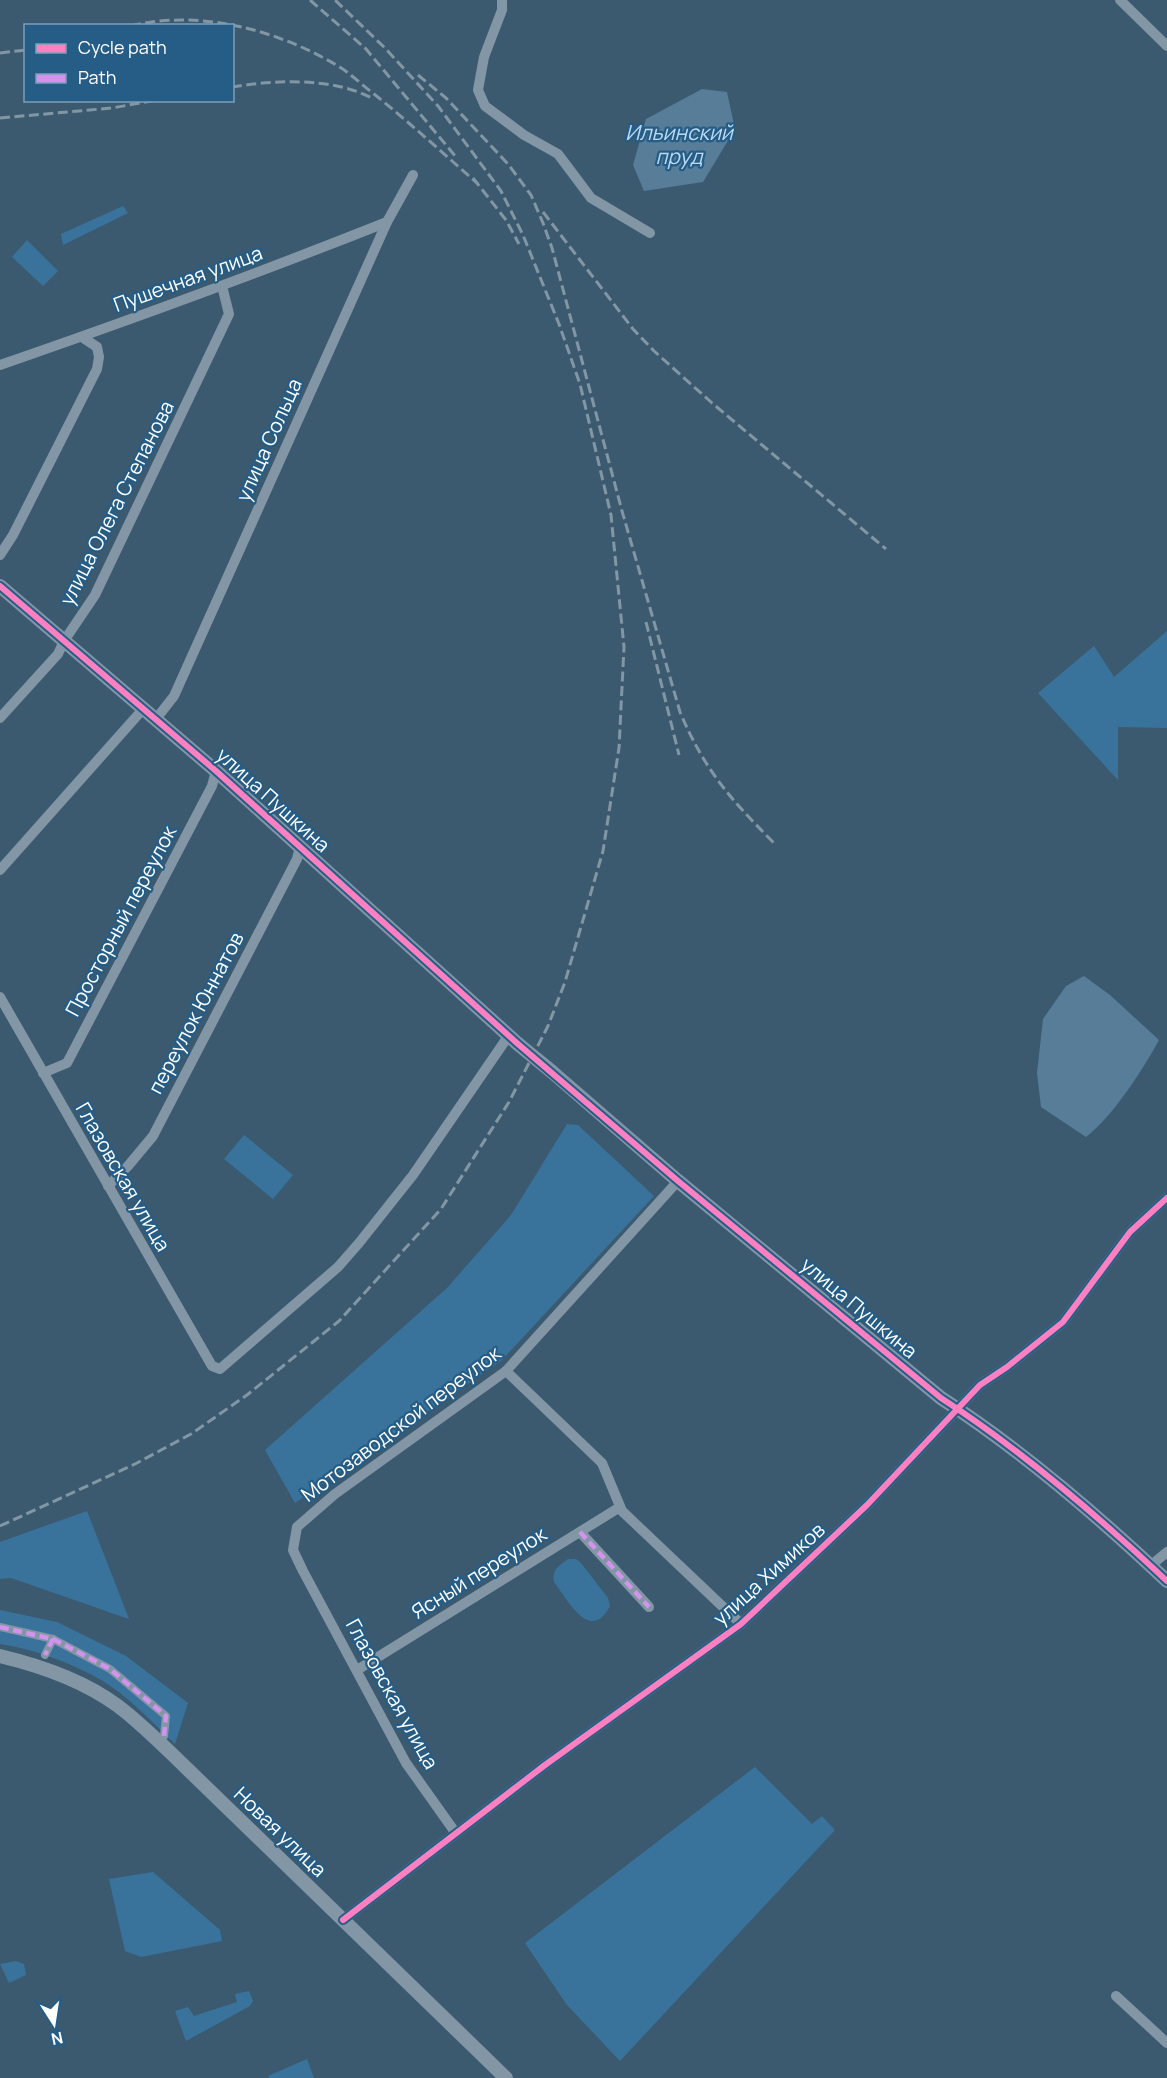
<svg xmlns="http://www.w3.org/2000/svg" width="1167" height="2078" font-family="Manrope,sans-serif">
<rect width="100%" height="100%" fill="#3b5a70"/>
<!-- green -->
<g fill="#39739c">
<polygon points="123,206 128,213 63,245 61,234"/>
<polygon points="27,240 58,271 43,286 12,257"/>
<polygon points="1167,631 1167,728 1118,727 1118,780 1038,693 1094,646 1114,677"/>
<polygon points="567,1124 578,1125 654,1196 502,1360 295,1503 265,1450 447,1288 511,1215"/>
<polygon points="244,1135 293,1175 273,1199 224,1159"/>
<polygon points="87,1511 129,1619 11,1578 0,1579 0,1542"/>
<path d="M 568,1559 L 576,1559 L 581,1563 L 608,1598 L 610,1606 C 590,1644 568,1600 554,1582 C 552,1569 559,1566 568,1559 Z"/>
<path d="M 0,1610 L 57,1622 L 126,1656 L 188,1703 L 175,1744 C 154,1724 133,1701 109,1685 C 81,1666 32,1648 0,1644 Z"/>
<polygon points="755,1767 812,1824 822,1816 835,1830 620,2061 567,2005 525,1943"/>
<polygon points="153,1872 220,1930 222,1941 141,1957 125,1951 109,1879"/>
<polygon points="16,1961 24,1964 26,1975 9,1983 0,1964"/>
<polygon points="249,1991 253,2001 250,2006 186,2041 175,2011 188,2007 194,2016 237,2002 235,1994"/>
<polygon points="307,2059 314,2078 269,2078 268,2076"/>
</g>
<!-- water -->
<g fill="#577d99">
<polygon points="702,89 727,92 735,129 703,182 644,191 633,165 646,119"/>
<path d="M 1084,976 L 1110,995 L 1159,1040 C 1142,1071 1113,1116 1086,1137 L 1041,1107 L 1037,1073 L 1043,1019 L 1066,986 Z"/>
</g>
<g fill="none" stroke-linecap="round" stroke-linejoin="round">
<!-- pedestrian -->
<g stroke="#8296a5" stroke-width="8">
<polyline points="0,1627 53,1639 45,1655"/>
<polyline points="53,1639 110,1669 166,1716 164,1736"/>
</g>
<!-- minor -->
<g stroke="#8296a5" stroke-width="10">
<polyline points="502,0 502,10 484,57 478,90 485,106 524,135 558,154 591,198 650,233"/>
<polyline points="1120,0 1167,46"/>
<path d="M 0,365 C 130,320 259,273 387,222"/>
<polyline points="0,555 13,535 97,369 99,357 97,347 82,337"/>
<polyline points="0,718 58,654 64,641 95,595 229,314 222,286"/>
<polyline points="156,719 174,696 387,222 413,175"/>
<polyline points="0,870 144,708"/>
<polyline points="0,997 212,1366 220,1369 338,1267 359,1243 413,1175 509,1035"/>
<polyline points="43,1073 67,1063 212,786 216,771"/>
<polyline points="108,1186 128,1166 153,1136 297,859 300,847"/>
<polyline points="506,1371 602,1463 622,1511 741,1624"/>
<polyline points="580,1532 649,1607"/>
<polyline points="1150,1566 1167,1552"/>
<polyline points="357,1670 620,1507"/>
<polyline points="455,1832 406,1763 303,1571 293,1550 297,1527 335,1494 506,1371 678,1181"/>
<polyline points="343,1920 545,1765 741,1624 867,1505 980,1385 1007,1367 1063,1322 1130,1232 1167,1198"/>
<polyline points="1116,1996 1167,2043"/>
</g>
<!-- tertiary -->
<g stroke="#8296a5" stroke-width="14">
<polyline points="0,586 216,771 518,1044"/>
<path d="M 551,1071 L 678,1181 L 941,1398 C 1020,1449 1098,1516 1167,1581"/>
<path d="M 0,1656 C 42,1666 83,1680 118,1706 C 138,1721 156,1739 174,1756 L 506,2078"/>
</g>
<!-- rail -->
<g stroke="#8296a4" stroke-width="3" stroke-dasharray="10 4.5" stroke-linecap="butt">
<polyline points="310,0 366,49 456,157"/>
<path d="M 131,26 C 199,9 278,30 338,66 C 350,73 362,85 374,94 C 410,123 444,154 478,184"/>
<polyline points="0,53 26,50"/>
<path d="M 418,75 L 446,98 L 508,164 L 531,195 L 543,223 L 552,248 L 622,511 L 680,712 C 704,769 730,799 774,843"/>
<path d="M 232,87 C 276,80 331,77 372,98"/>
<polyline points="0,118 112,108 157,100"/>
<polyline points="473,178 506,220 519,244"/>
<polyline points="543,212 633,329 654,351 712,403 886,549"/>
<polyline points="646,622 679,755"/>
<polyline points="0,1526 135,1464 191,1434 247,1395 339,1321 441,1209 509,1102 548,1026 565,982 603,851 619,748 624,647 611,515 580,384 559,324 523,235 501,191 438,106 385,48 335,0"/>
</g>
<!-- tertiary-bridge -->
<polyline stroke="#8296a5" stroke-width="14" points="518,1044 551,1071"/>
<!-- quiet -->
<g stroke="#d193ec" stroke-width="4.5" stroke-dasharray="9 4.5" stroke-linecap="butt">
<polyline points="580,1532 649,1607"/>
<polyline points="0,1627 53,1639 45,1655"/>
<polyline points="53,1639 110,1669 166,1716 164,1736"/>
</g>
<!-- cycleway casing -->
<g stroke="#255d86" stroke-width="10">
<g id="cycleway">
<path d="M 0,586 L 216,771 L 518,1044 L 678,1181 L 941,1398 C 1020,1449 1098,1516 1167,1581"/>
<polyline points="343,1920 545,1765 741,1624 867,1505 980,1385 1007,1367 1063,1322 1130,1232 1167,1198"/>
</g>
</g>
<!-- cycleway -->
<use href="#cycleway" stroke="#ff80c0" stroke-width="6"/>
</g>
<g text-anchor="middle" stroke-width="4.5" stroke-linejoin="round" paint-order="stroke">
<!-- street labels -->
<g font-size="20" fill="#fff" stroke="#255d86">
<text transform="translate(188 279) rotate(-20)" y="7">Пушечная улица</text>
<text transform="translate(269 440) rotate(-66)" y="7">улица Сольца</text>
<text transform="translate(117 503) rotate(-63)" y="7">улица Олега Степанова</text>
<text transform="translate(273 800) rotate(42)" y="7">улица Пушкина</text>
<text transform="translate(121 921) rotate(-62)" y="7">Просторный переулок</text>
<text transform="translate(196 1013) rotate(-62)" y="7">переулок Юннатов</text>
<text transform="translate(123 1177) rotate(60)" y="7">Глазовская улица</text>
<text transform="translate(859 1308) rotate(40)" y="7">улица Пушкина</text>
<text transform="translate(401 1424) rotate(-37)" y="7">Мотозаводской переулок</text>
<text transform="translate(479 1573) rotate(-32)" y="7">Ясный переулок</text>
<text transform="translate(769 1574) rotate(-42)" y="7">улица Химиков</text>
<text transform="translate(392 1694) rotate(61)" y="7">Глазовская улица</text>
<text transform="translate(280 1832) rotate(44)" y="7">Новая улица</text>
</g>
<!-- water labels -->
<g font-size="21" font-style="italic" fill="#bbdaf0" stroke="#255d86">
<text x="679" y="140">Ильинский<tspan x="679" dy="24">пруд</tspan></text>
</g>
</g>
<!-- legend -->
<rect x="24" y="24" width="210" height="78" fill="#255d86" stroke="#7c9eb6" stroke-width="1.5"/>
<rect x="36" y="44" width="30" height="9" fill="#ff80c0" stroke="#7c9eb6" stroke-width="1.5"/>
<text x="78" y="54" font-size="18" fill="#ffffff">Cycle path</text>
<rect x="36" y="74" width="30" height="9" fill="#d193ec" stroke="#7c9eb6" stroke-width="1.5"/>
<text x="78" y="84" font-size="18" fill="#ffffff">Path</text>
<!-- north arrow -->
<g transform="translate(54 2024) rotate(168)" stroke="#255d86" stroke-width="4.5" paint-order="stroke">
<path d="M0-4.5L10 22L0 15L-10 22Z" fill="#ffffff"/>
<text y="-9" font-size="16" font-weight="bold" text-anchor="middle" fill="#ffffff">N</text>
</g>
</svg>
